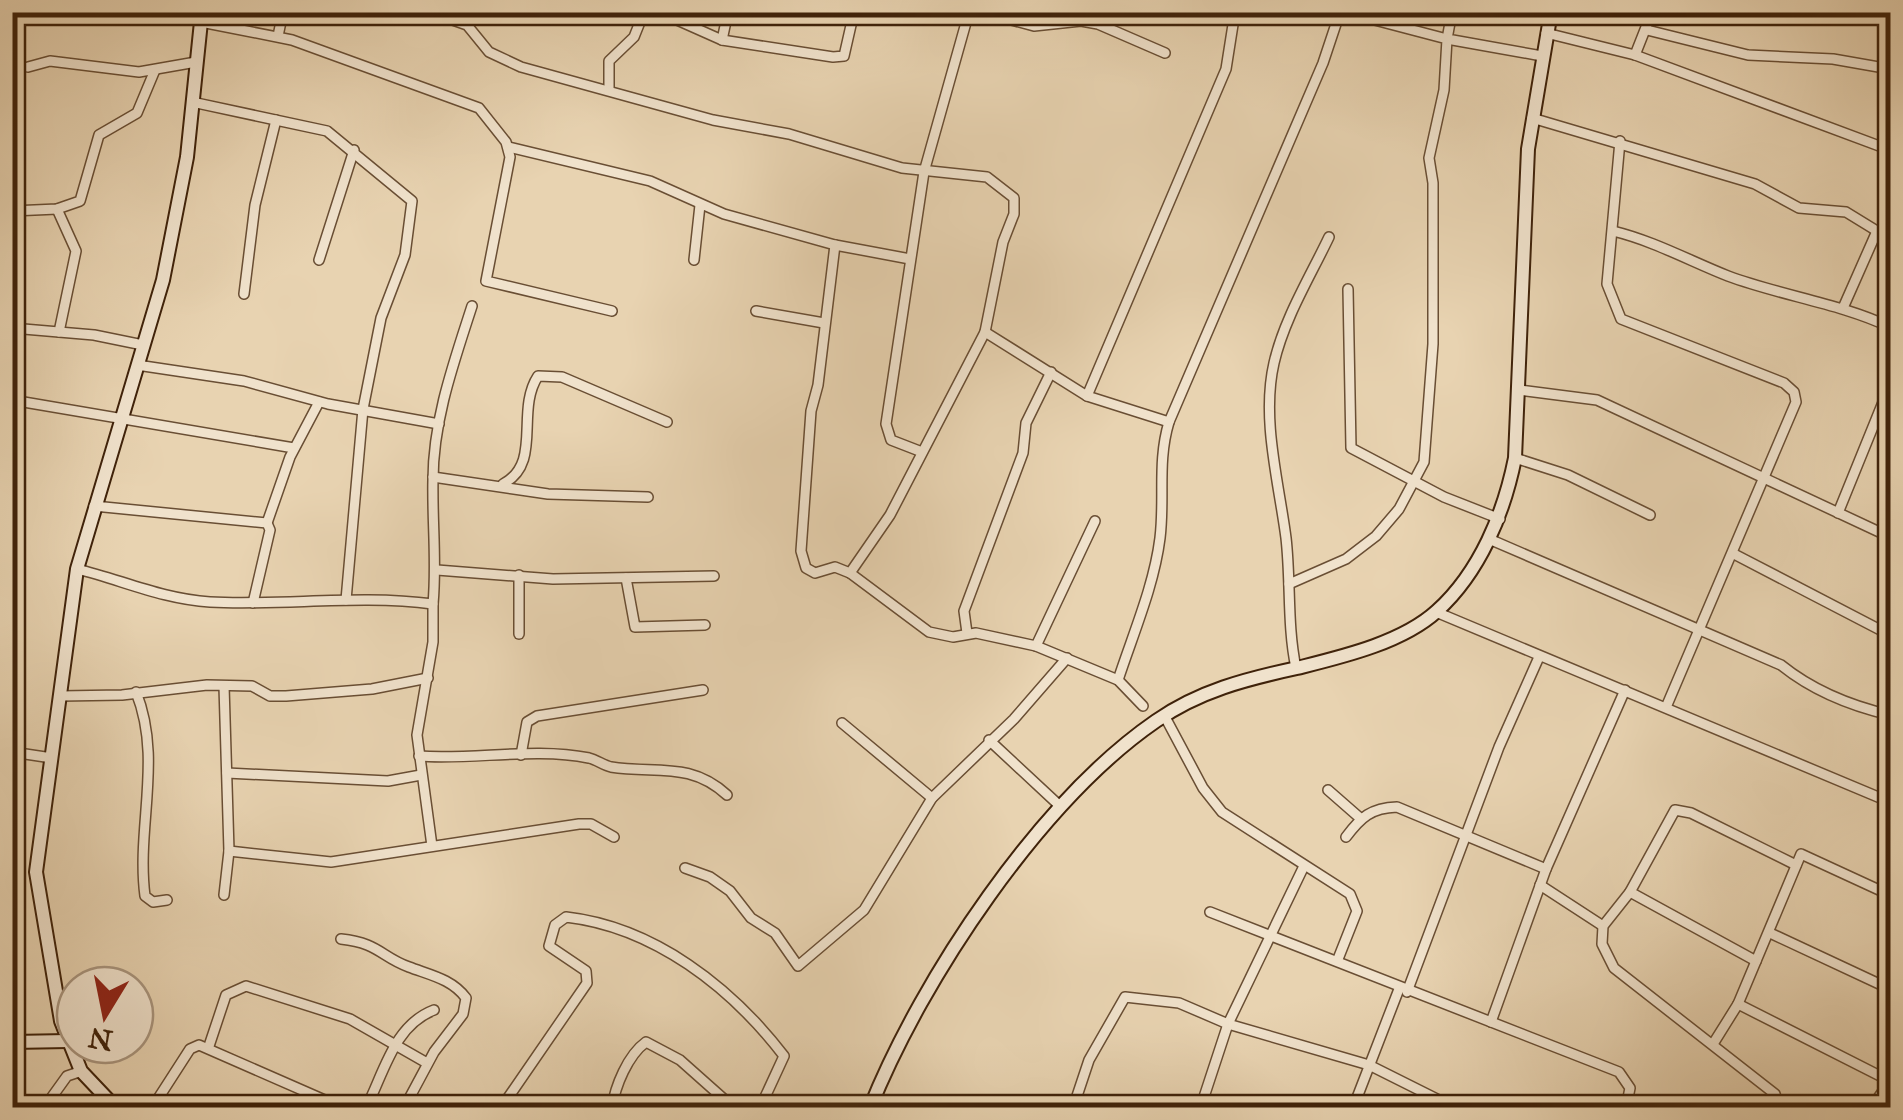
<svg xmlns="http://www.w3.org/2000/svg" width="1903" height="1120" font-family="'IM FELL Great Primer',serif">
<rect width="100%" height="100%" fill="#e8d3b1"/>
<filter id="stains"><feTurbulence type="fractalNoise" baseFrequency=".002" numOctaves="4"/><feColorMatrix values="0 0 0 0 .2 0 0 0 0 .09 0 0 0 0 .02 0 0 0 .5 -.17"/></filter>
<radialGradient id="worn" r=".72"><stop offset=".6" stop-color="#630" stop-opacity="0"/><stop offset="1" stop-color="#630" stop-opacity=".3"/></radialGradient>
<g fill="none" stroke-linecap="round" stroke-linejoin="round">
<!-- street casing -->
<g stroke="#694e34" stroke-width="12">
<g id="street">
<polyline points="430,12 467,25 489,52 521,67 713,120 789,134 902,168 987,177 1014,198 1014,214 1003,242 985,332 890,515 850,573 835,567 815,573 806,568 801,551 811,411 818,385 835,245"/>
<polyline points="659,12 722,40 833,57 844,56 854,12"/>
<polyline points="982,12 1034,26 1081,21 1098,24 1165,53"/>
<polyline points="1452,12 1447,39 1542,56"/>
<polyline points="201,22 292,40 479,108 506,142 510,157 486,281 612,311"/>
<polyline points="1647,30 1748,55 1833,59 1890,69"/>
<polyline points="1546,33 1635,55 1890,150"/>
<polyline points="278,36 283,12"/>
<polyline points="722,40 728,12"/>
<polyline points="1635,55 1652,12"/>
<polyline points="28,67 50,61 139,72 196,62"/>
<polyline points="609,90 609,61 634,37 644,12"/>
<polyline points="192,102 327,131 412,201 405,255 381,318 363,409 346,600"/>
<polyline points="1532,118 1755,184 1799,208 1846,212 1890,239"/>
<polyline points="1620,141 1607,284 1621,319 1784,383 1794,392 1796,402 1667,705"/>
<polyline points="509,147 650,181 724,214 835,245 910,259"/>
<polyline points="57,209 76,251 59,332"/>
<polyline points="12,211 57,209 80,201 99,135 137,113 155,70"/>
<path d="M 1613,231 C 1654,241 1690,261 1728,276 C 1782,296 1839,303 1890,327"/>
<polyline points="319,260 354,150"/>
<polyline points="694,260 700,205"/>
<polyline points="1348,289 1351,448 1444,497 1500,519"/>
<polyline points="244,294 255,205 276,120"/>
<polyline points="1843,308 1877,231"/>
<polyline points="756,311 824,323"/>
<polyline points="12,328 94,335 143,345"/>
<polyline points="985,332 1087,396 1169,422"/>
<polyline points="137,365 244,381 328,404 439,424"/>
<polyline points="1519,390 1597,400 1890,537"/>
<polyline points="1087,396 1226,69 1235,12"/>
<polyline points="12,400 294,448"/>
<polyline points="922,452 891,440 886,424 924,172 969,12"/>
<polyline points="1515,458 1568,475 1650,515"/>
<polyline points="433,477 548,494 648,497"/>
<path d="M 503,484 C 543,463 515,411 538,376 L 562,377 L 667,422"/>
<polyline points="94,506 267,523 270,530 253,603"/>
<polyline points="1838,513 1890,385"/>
<polyline points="267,523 290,457 319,402"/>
<path d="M 1489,539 L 1781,665 C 1812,690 1851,706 1890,715"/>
<polyline points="1734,554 1890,635"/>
<path d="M 77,569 C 122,580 162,599 210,602 C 284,606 359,594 433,604 C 437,562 432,522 433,480 C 433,420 454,362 472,306"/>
<polyline points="437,570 553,579 714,576"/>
<polyline points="850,573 929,632 953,637 976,633 1036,646 1118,680 1143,706"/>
<polyline points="519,575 519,634"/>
<polyline points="626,578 635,627 705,625"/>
<polyline points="1289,584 1346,559 1376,536 1399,509 1424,462 1433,344 1433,183 1429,158 1444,90 1447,39 1344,12"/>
<polyline points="1436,612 1890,802"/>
<polyline points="967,633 964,611 1023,453 1026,423 1051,372"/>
<polyline points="1036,646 1095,521"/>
<path d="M 1296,668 C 1287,625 1291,582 1286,538 C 1279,483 1261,419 1274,363 C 1284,319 1310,277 1329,237"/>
<path d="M 1118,680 C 1133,634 1154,586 1160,538 C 1165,497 1157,462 1169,422 L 1323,63 L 1340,12"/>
<path d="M 136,692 C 163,759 136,827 145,896 L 153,902 L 167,900"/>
<polyline points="61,696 122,695 207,685 252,686 270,696 286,696 372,689 428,678"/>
<polyline points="1164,715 1203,788 1222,812 1350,894 1357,911 1338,959"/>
<polyline points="842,723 932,798"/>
<polyline points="989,740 1061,807"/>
<polyline points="12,752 52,758"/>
<polyline points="521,755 527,722 537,716 703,690"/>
<path d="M 419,756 C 475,760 534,747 589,758 C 597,760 603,765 611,767 C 655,774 690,761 727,795"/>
<polyline points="227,773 388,781 421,775"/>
<polyline points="1328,790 1360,818"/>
<path d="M 1346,837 C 1361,817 1371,808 1397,807 L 1546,869"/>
<polyline points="432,846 417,735 433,642 433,604"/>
<polyline points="229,851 331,862 579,824 591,824 614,837"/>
<polyline points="685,868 710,877 730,891 751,918 775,933 798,966 864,910 932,798 1014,719 1067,658"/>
<polyline points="1540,885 1603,926"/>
<polyline points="1630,892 1756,961"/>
<polyline points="224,895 229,851 224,686"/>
<polyline points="1210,912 1619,1072 1630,1088 1626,1108"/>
<polyline points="1770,933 1890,989"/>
<path d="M 341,939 C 379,943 381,957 409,967 C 430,975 452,979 466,998 L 463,1014 L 434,1052 L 404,1108"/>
<polyline points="1407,992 1499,747 1539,657"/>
<polyline points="1738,1004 1890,1081"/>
<polyline points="1491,1022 1546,869 1625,690"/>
<polyline points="1713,1044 1738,1004 1801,854 1890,895"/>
<polyline points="209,1046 226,995 246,986 350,1019 427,1063"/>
<polyline points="44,1108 67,1076 82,1071"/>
<polyline points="152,1108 190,1049 199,1045 343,1108"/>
<path d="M 366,1108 C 384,1073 394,1025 434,1010"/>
<path d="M 501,1108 L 587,983 L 586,971 L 549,946 L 555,925 L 566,917 C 654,927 731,987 784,1056 L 760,1108"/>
<path d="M 612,1108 C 615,1086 628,1055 646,1042 L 680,1060 L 734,1108"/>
<polyline points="1073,1108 1089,1060 1125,997 1179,1003 1228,1024 1369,1065 1437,1099 1443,1108"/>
<polyline points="1217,1108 1203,1100 1228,1024 1304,866"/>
<polyline points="1353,1108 1399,989"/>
<polyline points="1779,1108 1775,1094 1614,968 1602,944 1603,926 1630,892 1675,810 1691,813 1796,865"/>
<polyline points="1871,1108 1890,1081"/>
</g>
</g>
<!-- secondary casing -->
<g stroke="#3f220a" stroke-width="16">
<g id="secondary">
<polyline points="12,1042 68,1041"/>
<polyline points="116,1108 81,1071 61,1021 36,872 77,569 163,280 187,157 202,12"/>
<path d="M 870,1108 C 922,978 1040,801 1156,721 C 1199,691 1246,679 1297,668 C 1341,657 1402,643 1437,611 C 1480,572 1504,513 1515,458 L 1528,149 L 1551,12"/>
</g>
</g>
<!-- street -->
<use href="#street" stroke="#f0e2cc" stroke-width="9"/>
<!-- secondary -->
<use href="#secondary" stroke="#f0e2cc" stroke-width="12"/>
</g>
<!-- margin -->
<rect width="1903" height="1120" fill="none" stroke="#e8d3b1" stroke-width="50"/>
<rect x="15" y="15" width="1873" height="1090" fill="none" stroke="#3f220a" stroke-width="5"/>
<rect x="25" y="25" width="1853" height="1070" fill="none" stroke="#3f220a" stroke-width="2.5"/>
<!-- north arrow -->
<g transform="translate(105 1015) rotate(190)"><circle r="48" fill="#f0e2cc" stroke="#a9957e" stroke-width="2.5"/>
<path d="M0-8L18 38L0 25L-18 38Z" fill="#8f2418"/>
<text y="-15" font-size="28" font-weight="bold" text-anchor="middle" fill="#3f220a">N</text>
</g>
<rect width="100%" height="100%" filter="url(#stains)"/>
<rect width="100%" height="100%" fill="url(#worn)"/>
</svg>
